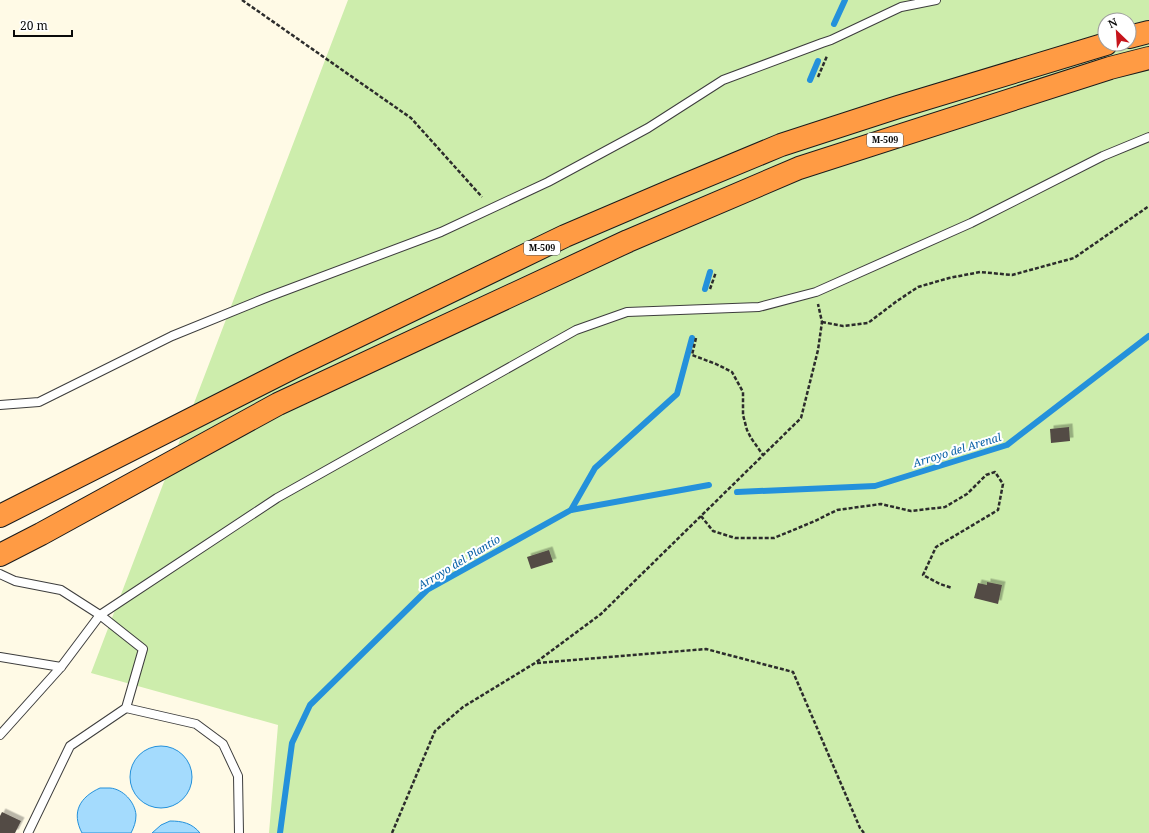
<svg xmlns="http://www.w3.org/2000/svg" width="1149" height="833" font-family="'Noto Serif',serif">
<defs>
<filter id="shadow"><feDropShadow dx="3.5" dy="-3.5" stdDeviation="0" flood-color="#0004"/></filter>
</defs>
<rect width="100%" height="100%" fill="#fffae6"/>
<!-- green -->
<path fill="#cdedac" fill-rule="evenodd" d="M 348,0 L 1149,0 L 1149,833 L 269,833 L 278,725 L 91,673 ZM 1105,20 L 1129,20 L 1129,44 L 1105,44 Z"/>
<!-- water -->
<g fill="#a4dbfd" stroke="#2491db">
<circle cx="161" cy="777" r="31"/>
<path d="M 100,788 C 103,788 107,788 110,788 C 123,789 135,802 136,815 C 136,822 134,827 131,833 L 82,833 C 71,812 80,797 100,788 Z"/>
<path d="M 170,821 C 182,821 192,823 200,833 L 152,833 L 161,825 Z"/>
</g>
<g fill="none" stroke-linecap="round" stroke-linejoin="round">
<!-- stream -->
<g stroke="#2491db" stroke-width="6">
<polyline points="834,24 845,0"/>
<polyline points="810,80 818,61"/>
<polyline points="705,289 710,272"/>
<polyline points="737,492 875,486 1007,445 1149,336"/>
<polyline points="571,510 709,485"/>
<polyline points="280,833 292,743 310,705 427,590 571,510 595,468 677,394 692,338"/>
</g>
</g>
<!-- building -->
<g fill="#534b45" filter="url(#shadow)">
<polygon points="1069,427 1070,441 1051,443 1050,429"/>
<polygon points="549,550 553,562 531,569 527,557"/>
<polygon points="987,582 1002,585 998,604 974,598 978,583 987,585"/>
<polygon points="2,812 21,821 15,833 0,833 0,816"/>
</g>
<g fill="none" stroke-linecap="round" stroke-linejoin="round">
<!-- lane casing -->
<g stroke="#3d3d3d" stroke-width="10">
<g id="lane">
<polyline points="0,405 39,402 172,336 268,297 441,232 548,182 648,128 723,80 822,43 831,40 901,7 936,0"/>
<polyline points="0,574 15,581 61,590 100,615 143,649 126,708 70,746 28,833"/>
<polyline points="0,657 61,667"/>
<polyline points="126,708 196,724 223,744 238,776 239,833"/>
<polyline points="0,735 61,667 100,615 277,498 576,330 627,312 759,307 816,292 971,223 1103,156 1149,137"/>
</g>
</g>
<!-- highway casing -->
<g stroke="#1b1b1b" stroke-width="24">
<g id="highway">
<polyline points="1129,37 1149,32"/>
<polyline points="0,516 294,367 565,236 675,189 781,145 898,107 1106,44"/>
<polyline points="0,555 41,534 278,404 628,241 799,168 1110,68 1149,58"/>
</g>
</g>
<!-- path -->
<g stroke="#2c2c2c" stroke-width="2.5" stroke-dasharray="4 2" stroke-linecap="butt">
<polyline points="242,0 411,118 482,197"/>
<polyline points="818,77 827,56"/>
<polyline points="710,289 716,272"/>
<polyline points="822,322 843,326 868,323 897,301 918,287 949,278 980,272 1012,275 1074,258 1149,206"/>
<polyline points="696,338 692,355 716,364 732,372 743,392 743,415 747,430 751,438 763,455"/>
<polyline points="701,516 713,531 735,538 774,538 815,521 837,510 881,504 911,511 945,507 967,494 986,475 995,472 1003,484 998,510 936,547 923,575 940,584 952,588"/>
<polyline points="537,663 598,658 706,649 793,672 860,828 864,833"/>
<polyline points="392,833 435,731 463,707 535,663 601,614 801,418 818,350 822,322 818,304"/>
</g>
<!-- lane -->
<use href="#lane" stroke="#fff" stroke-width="8"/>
<!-- highway -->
<use href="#highway" stroke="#ff9b44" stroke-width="22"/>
</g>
<g text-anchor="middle" stroke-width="4" stroke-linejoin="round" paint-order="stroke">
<!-- shield labels -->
<g fill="#fff" stroke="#545454" stroke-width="1">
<rect x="867" y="133" width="36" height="14" rx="3"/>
<rect x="524" y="241" width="36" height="14" rx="3"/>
</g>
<g font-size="9" font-weight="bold" fill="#0a0a0a">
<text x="885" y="143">M-509</text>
<text x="542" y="251">M-509</text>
</g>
<!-- water labels -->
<g font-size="11" font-style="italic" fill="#0860a6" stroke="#fff">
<text transform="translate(957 450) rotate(-17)" y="4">Arroyo del Arenal</text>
<text transform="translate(459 562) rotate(-31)" y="4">Arroyo del Plantío</text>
</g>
</g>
<!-- north arrow -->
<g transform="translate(1117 32) rotate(335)"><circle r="19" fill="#ffffff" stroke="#9d9d9d"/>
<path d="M0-3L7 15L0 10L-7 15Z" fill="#c6151c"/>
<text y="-6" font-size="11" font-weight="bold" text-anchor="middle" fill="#0a0a0a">N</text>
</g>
<!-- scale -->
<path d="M14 30v6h58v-6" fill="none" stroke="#0a0a0a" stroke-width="2"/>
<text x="20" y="30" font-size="12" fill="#0a0a0a" stroke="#ffffff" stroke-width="3" paint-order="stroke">20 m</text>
</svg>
